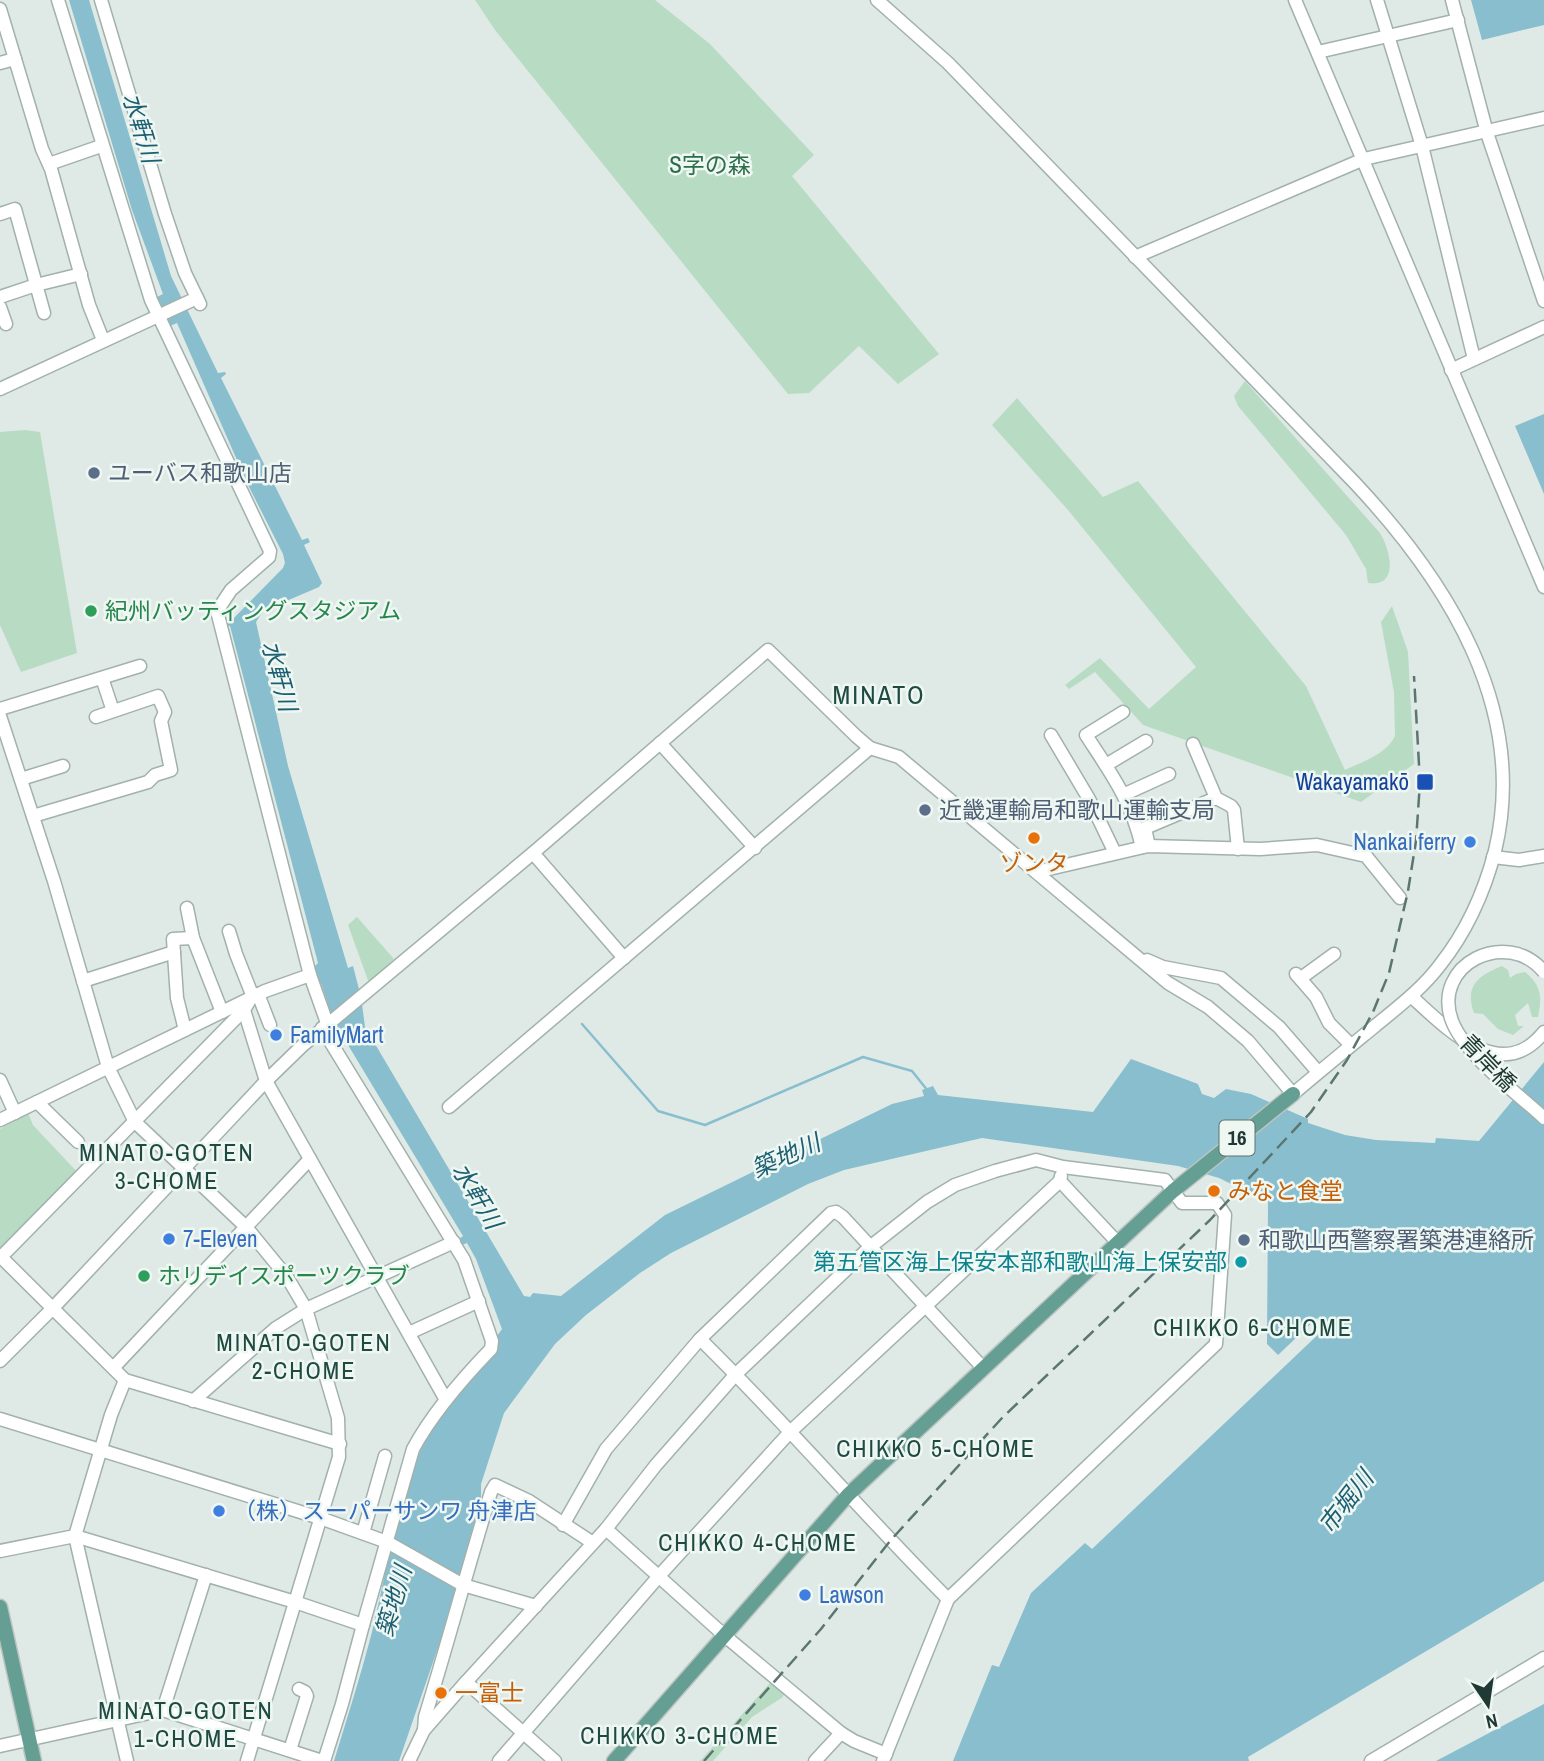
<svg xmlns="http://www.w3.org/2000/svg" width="1544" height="1761" font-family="'Archivo Narrow','Noto Sans JP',sans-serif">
<rect width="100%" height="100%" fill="#dfeae6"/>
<!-- green -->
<g fill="#b8dbc4">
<polygon points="475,0 655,0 710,44 814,155 792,176 939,354 898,384 859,346 809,393 788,394 495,30"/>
<path d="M 1245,381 L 1380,533 C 1391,551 1399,588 1368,583 L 1366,569 L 1346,535 L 1238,406 L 1234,396 Z"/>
<path d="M 1017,398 L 1103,497 L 1138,481 L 1306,686 L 1345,770 C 1362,762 1387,754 1395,736 L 1394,692 L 1381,622 L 1392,606 L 1408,652 L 1414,764 L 1361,802 L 1143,725 L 1095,672 L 1069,689 L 1065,685 L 1100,658 L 1149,709 L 1196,667 L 1068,510 L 992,425 Z"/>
<polygon points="25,430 40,432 77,653 21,672 0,625 0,432"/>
<polygon points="357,917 394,959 369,983 348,925"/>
<path d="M 1502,966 L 1508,970 L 1510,978 L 1516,974 L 1525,972 C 1542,986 1542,997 1538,1017 L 1532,1017 L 1528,1003 L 1515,1015 L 1518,1026 L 1524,1026 L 1513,1035 L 1498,1029 L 1483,1014 L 1474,1013 C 1464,986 1479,975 1502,966 Z"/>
<polygon points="28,1113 33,1125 79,1174 0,1251 0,1129"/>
<polygon points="771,1682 784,1692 783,1697 752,1717 713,1761 700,1761"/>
</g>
<!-- water -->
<g fill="#88bece">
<path d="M 69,0 L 89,0 L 171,276 L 218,373 L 225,372 L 226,374 L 221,378 L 302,540 L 308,538 L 310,542 L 304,545 L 322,583 L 319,587 L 263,611 L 256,622 L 288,766 L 348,968 L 353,966 L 361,997 L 365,1027 L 524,1296 L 530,1297 L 533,1293 L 561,1296 L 665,1215 L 892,1104 L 924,1096 L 922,1090 L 933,1086 L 938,1095 L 1093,1112 L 1131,1059 L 1198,1084 L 1202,1094 L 1214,1098 L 1226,1089 L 1251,1094 L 1308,1119 L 1308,1123 L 1345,1135 L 1376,1140 L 1435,1143 L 1436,1138 L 1479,1141 L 1544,1062 L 1544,1581 L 1248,1757 L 1249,1761 L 953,1761 L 992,1665 L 999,1667 L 1031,1593 L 1085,1543 L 1092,1549 L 1326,1327 L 1317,1318 L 1278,1355 L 1267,1344 L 1268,1202 L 1219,1178 L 1178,1166 L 982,1138 L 844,1170 L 808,1184 L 671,1253 L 640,1273 L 586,1315 L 555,1344 L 504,1413 L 481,1484 L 481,1499 L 442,1636 L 399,1761 L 334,1761 C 347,1718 361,1675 372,1632 C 388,1567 399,1484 433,1426 L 496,1350 L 497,1336 L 502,1329 L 476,1259 L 467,1243 L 462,1245 L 458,1240 L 463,1236 L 333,1020 L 321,983 L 315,981 L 312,969 L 318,963 L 230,626 L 224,626 L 224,621 L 231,621 L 283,568 L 285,563 L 283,554 L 247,483 L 177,323 L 170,326 L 157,297 L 163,294 L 132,210 Z"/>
<polygon points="1471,0 1544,0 1544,25 1482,40"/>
<polygon points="1544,414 1544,494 1515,426"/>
<polygon points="1544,1704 1544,1761 1436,1761"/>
</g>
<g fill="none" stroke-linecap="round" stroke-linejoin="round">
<!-- stream -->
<polyline stroke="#88bece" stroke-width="2.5" points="582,1024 658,1111 705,1125 863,1057 912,1071 928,1091"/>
<!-- minor casing -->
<g stroke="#a2b1ad" stroke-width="15">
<g id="minor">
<polyline points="58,0 151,300 270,551 269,557 231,590 217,611 310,975 327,1023"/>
<polyline points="101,0 165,214 185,273 200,304"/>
<polyline points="1295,0 1544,587"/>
<polyline points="1377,0 1422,146 1474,359"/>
<polyline points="1452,0 1487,133 1544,301"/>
<polyline points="0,9 42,149 51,169 89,305 103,340"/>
<polyline points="1318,52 1458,20"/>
<polyline points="0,63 15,59"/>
<polyline points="49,164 101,146"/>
<polyline points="0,214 15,209 44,313"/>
<polyline points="1135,257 1364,159 1544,118"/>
<polyline points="0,297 36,285 81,274"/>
<polyline points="0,307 6,324"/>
<polyline points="1451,370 1544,327"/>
<polyline points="0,389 197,298"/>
<polyline points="102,678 113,711"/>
<polyline points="0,709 140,666"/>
<path d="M 1123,712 L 1086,735 C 1112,775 1131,800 1142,847"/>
<polyline points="0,716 54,881 108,1067 135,1122 246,1227 287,1277 306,1309 338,1418 339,1457 247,1761"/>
<polyline points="1051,735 1089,799 1115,853"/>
<polyline points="660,743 755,848"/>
<polyline points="1193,744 1216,798 1231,806 1234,810 1238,849"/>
<polyline points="1106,765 1146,741"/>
<polyline points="21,779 63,766"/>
<polyline points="1125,794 1169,774"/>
<polyline points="33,816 148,782 155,775 171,770 161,721 165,712 158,696 96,717"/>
<polyline points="1148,842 1145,828 1216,798"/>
<polyline points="533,853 624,958"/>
<polyline points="1493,857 1519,860 1544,856"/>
<polyline points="1036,872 1148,846 1260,849 1317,845 1366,856 1400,898"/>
<polyline points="187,908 193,938 222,1012"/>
<polyline points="229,931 236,954 253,997"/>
<polyline points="1147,960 1163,967 1221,978 1279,1027 1318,1072"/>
<polyline points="1296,974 1316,997 1329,1023 1351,1045"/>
<polyline points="1301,978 1334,954"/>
<polyline points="83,981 174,952"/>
<polyline points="258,994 270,1025"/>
<path d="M 1411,996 C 1446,1028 1501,1086 1544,1032"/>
<polyline points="251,998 244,1010 266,1081 446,1400"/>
<polyline points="244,1010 1,1257 125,1380 340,1444"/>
<path d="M 322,1028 L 464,1260 L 492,1341 L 491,1349 C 462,1379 433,1412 413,1449 L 363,1625"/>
<polyline points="185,1030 177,998 173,939 193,938"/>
<polyline points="0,1080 15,1113"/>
<polyline points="37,1102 78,1142"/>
<polyline points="449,1107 870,748"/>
<polyline points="0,1120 265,991 310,975"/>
<polyline points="1061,1176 1060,1181 1118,1243"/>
<polyline points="409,1333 479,1301"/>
<path d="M 700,1339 C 786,1423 863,1514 948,1599"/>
<path d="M 0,1361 L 52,1309 L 266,1081 L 302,1046 L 533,853 L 768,650 L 856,736 L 870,748 L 899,757 L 1168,983 L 1208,1007 L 1248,1041 L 1293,1094 C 1320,1071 1347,1049 1375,1026 C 1398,1007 1422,989 1440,965 C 1467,931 1484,893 1495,851 C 1529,709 1448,582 1354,482 L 948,63 L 877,0"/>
<polyline points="114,1367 310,1159"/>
<polyline points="125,1380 111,1415 75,1536 127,1761"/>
<polyline points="193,1401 276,1328 306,1309 454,1242"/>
<polyline points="0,1419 320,1518 387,1542 463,1585 536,1606"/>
<polyline points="563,1525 606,1449 700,1339 831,1213 836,1212 843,1217 984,1369"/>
<polyline points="606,1529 725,1636 841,1733 854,1741 886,1754"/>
<polyline points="363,1533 385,1456"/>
<polyline points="0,1551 75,1536 295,1602 363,1625 342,1704 324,1761"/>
<polyline points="466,1682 606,1529 656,1465 736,1374 870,1247 927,1202 955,1185 995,1171 1036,1160 1063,1167 1165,1180 1182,1203 1217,1203 1225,1215 1216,1344 948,1599 883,1761"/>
<polyline points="163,1710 322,1761"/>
<path d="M 424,1730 L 425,1717 C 448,1642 468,1567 491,1492 L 495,1485 L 529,1501 L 593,1543"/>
<polyline points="0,1746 163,1710 206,1575"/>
<polyline points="290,1750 307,1696 305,1692 299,1689"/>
<polyline points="409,1761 424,1730 466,1682 555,1761"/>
<polyline points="499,1761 659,1576 790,1432 1060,1181"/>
<polyline points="815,1761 841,1733"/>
<polyline points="1371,1761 1544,1658"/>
</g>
</g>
<!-- major casing -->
<g stroke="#bcc4c2" stroke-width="17">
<g id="major">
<polyline points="0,1607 34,1761"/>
<polyline points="614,1761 848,1495 1173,1191 1293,1094"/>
</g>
</g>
<!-- minor -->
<use href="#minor" stroke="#fff" stroke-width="12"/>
<!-- major -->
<use href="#major" stroke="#659e93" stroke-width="14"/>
<!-- rail -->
<polyline stroke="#5b7570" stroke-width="2.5" stroke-dasharray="14 7" stroke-linecap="butt" points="704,1761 821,1629 890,1541 1002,1418 1210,1220 1311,1112 1347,1060 1373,1012 1389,973 1408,891 1416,841 1420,782 1414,676"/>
<!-- minor-bridge casing -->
<g stroke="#a2b1ad" stroke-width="15" stroke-linecap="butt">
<path id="minor-bridge" d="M 1544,972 C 1507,927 1431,964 1452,1021 C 1465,1055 1517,1093 1544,1118"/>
</g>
<!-- minor-bridge -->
<use href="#minor-bridge" stroke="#fff" stroke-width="12"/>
</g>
<!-- markers -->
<g fill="#5c6f8a" stroke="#eff7f3" stroke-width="2.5">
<circle cx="94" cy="473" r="7"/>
<circle cx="925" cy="810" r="7"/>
<circle cx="1244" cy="1240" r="7"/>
</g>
<g fill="#2e9e5b" stroke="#eff7f3" stroke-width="2.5">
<circle cx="91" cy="611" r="7"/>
<circle cx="144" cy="1276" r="7"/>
</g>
<rect fill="#1a4fb4" stroke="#eff7f3" stroke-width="2.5" x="1416" y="773" width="18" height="18" rx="3.5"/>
<g fill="#e8710a" stroke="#eff7f3" stroke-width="2.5">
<circle cx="1034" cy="838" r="7"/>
<circle cx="1214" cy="1191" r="7"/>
<circle cx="441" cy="1693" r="7"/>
</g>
<g fill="#3f7fe0" stroke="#eff7f3" stroke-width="2.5">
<circle cx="1470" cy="842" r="7"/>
<circle cx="276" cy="1035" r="7"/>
<circle cx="169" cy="1239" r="7"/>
<circle cx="219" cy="1511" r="7"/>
<circle cx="805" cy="1595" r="7"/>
</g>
<circle fill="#0f9aa8" stroke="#eff7f3" stroke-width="2.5" cx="1241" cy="1262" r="7"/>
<g text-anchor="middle" stroke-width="5" stroke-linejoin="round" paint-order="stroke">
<!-- shield labels -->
<rect fill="#eff7f3" stroke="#5f726d" stroke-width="2" x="1219.5" y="1120.5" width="35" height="35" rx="5"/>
<g font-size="21" font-weight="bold" fill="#213934">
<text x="1237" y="1145">16</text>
</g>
<!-- park labels -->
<g font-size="23" fill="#2c6e4a" stroke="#eff7f3">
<text x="710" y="173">S字の森</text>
</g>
<!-- service labels -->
<g font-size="23" fill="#4e5e75" stroke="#eff7f3" text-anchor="start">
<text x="108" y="481">ユーバス和歌山店</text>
<text x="939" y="818">近畿運輸局和歌山運輸支局</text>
<text x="1258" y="1248">和歌山西警察署築港連絡所</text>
</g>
<!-- leisure labels -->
<g font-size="23" fill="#27864d" stroke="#eff7f3" text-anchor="start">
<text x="105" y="619">紀州バッティングスタジアム</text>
<text x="158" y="1284">ホリデイスポーツクラブ</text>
</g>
<!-- transit labels -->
<g font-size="23" fill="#164399" stroke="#eff7f3" text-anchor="end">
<text x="1409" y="790">Wakayamakō</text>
</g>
<!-- shop labels -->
<g font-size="23" fill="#366cbe" stroke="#eff7f3" text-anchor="start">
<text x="1456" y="850" text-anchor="end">Nankai ferry</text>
<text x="290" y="1043">FamilyMart</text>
<text x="183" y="1247">7-Eleven</text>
<text x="233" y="1519">（株）スーパーサンワ 舟津店</text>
<text x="819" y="1603">Lawson</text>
</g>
<!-- food labels -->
<g font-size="23" fill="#c56008" stroke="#eff7f3" text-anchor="start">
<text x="1034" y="871" text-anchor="middle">ゾンタ</text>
<text x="1228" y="1199">みなと食堂</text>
<text x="455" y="1701">一富士</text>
</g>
<!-- street labels -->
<g font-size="23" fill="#213934" stroke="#eff7f3">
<text transform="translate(1488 1063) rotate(46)" y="8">青岸橋</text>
</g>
<!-- culture labels -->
<g font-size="23" fill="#0d838f" stroke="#eff7f3" text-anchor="end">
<text x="1227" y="1270">第五管区海上保安本部和歌山海上保安部</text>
</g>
<!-- water labels -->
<g font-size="24" font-style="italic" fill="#1d5f72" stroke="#eff7f3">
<text transform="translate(141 128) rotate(73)" y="8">水軒川</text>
<text transform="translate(279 676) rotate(75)" y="8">水軒川</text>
<text transform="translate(786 1156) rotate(-24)" y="8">築地川</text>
<text transform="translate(477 1196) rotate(59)" y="8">水軒川</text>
<text transform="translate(1346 1502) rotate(-52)" y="8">市堀川</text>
<text transform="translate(394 1601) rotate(-74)" y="8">築地川</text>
</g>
<!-- neighbourhood labels -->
<g font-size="24" letter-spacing="2" fill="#1e4a42" stroke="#eff7f3">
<text x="167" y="1161">MINATO-GOTEN<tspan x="167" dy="28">3-CHOME</tspan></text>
<text x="1253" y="1336">CHIKKO 6-CHOME</text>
<text x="304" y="1351">MINATO-GOTEN<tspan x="304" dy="28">2-CHOME</tspan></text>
<text x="936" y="1457">CHIKKO 5-CHOME</text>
<text x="758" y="1551">CHIKKO 4-CHOME</text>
<text x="186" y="1719">MINATO-GOTEN<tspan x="186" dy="28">1-CHOME</tspan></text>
<text x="680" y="1744">CHIKKO 3-CHOME</text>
</g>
<!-- quarter labels -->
<g font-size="26" letter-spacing="2" fill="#1e4a42" stroke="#eff7f3">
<text x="879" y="704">MINATO</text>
</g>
</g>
<!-- north arrow -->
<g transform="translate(1488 1705) rotate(167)" stroke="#eff7f3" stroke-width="5" paint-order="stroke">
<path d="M0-5L12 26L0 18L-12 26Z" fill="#213934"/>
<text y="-10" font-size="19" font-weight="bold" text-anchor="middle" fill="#213934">N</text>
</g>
</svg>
